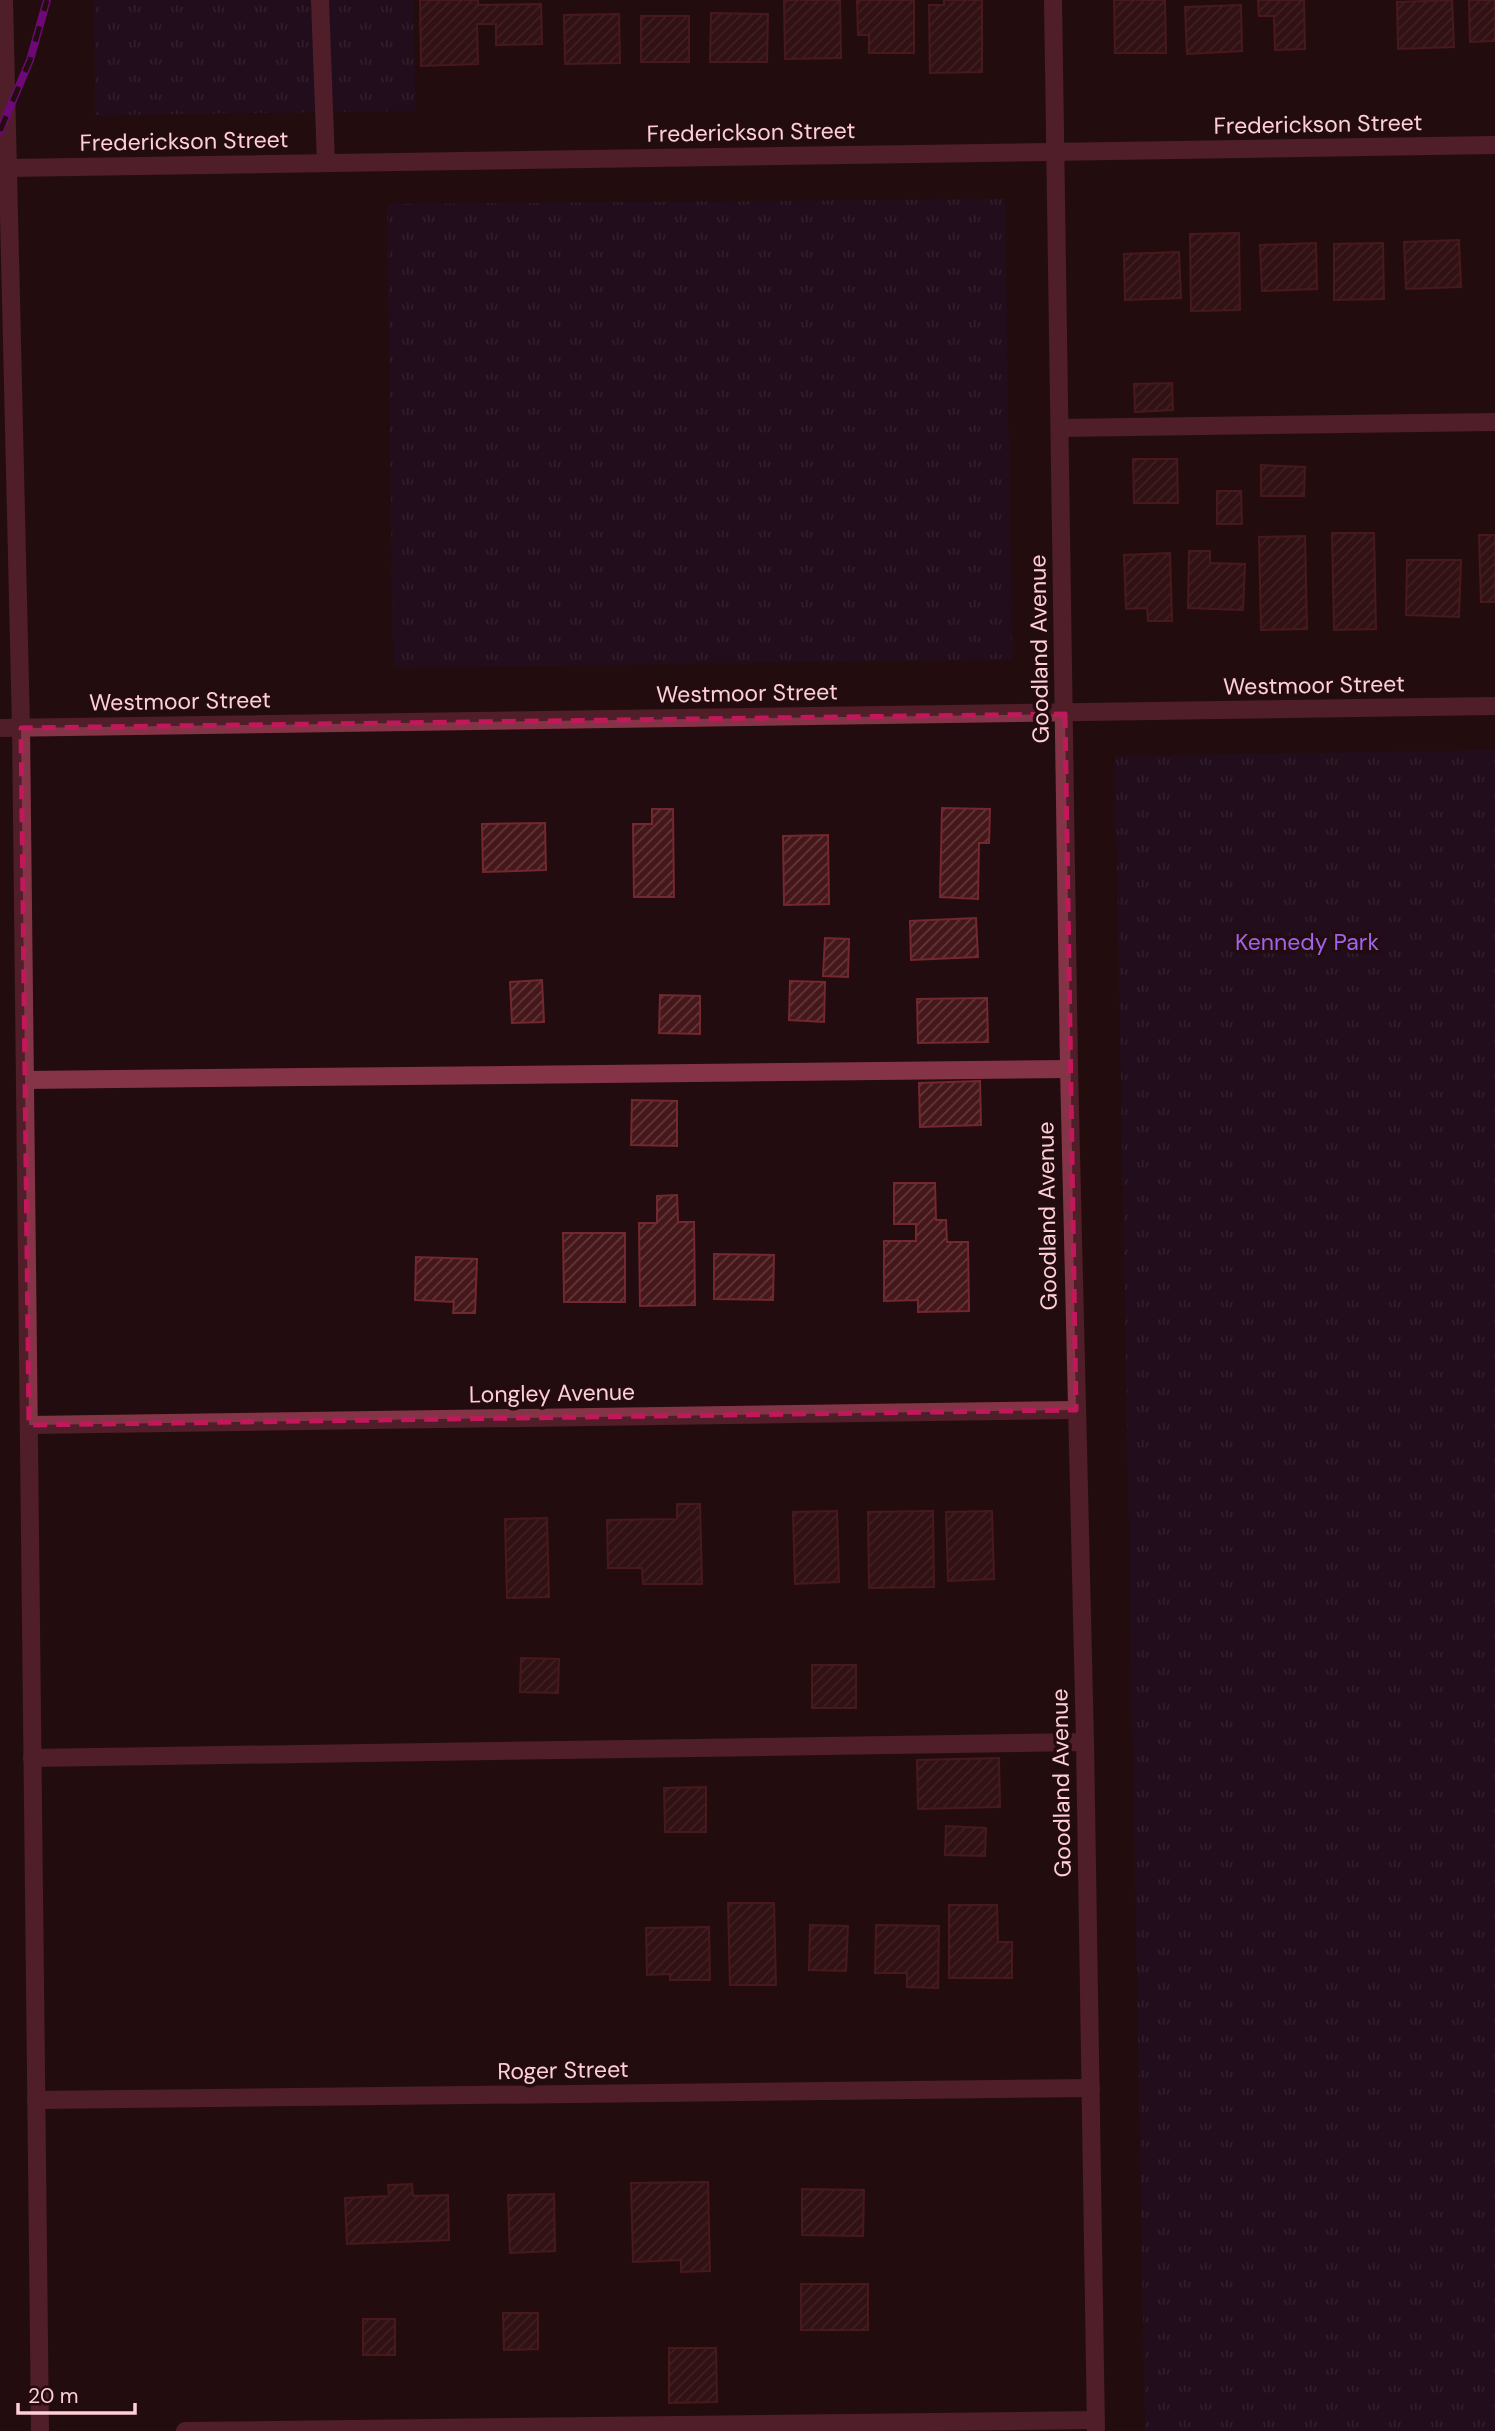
<svg xmlns="http://www.w3.org/2000/svg" width="1495" height="2431" font-family="'DM Sans',sans-serif">
<defs>
<pattern id="grass-tufts" width="24" height="20" patternUnits="userSpaceOnUse" patternTransform="scale(1.75)"><rect width="24" height="20" fill="#230f2d"/><path d="M3 7l-1-3M5 7V3M7 7l1-3M15 17l-1-3M17 17v-4M19 17l1-3" fill="none" stroke="#44314b"/></pattern>
<pattern id="building-hatch" width="6" height="6" patternUnits="userSpaceOnUse" patternTransform="scale(1.75)"><rect width="6" height="6" fill="#45171b"/><path d="M-1 1l2-2M0 6l6-6M5 7l2-2" fill="none" stroke="#61383b"/></pattern>
</defs>
<rect width="100%" height="100%" fill="#230c0f"/>
<!-- grass -->
<g fill="url(#grass-tufts)">
<polygon points="94,0 413,0 416,111 95,115"/>
<polygon points="1005,199 1012,659 393,668 387,204"/>
<polygon points="1495,750 1495,2431 1145,2431 1115,756"/>
</g>
<!-- building -->
<g fill="url(#building-hatch)" stroke="#73272e" stroke-width="2">
<polygon points="420,0 478,0 478,5 541,4 542,44 496,45 496,24 477,24 478,64 421,66"/>
<polygon points="784,0 840,0 841,58 785,59"/>
<polygon points="857,0 914,0 914,53 869,53 869,35 858,35"/>
<polygon points="944,0 982,0 982,72 930,73 929,5 944,5"/>
<polygon points="1114,0 1165,0 1166,53 1115,53"/>
<polygon points="1258,0 1304,0 1305,49 1275,50 1274,16 1259,16"/>
<polygon points="1452,0 1454,47 1398,49 1397,2"/>
<polygon points="1469,0 1495,0 1495,41 1470,42"/>
<polygon points="1241,5 1242,51 1187,54 1185,7"/>
<polygon points="711,13 768,14 767,62 710,62"/>
<polygon points="619,14 620,63 565,64 564,15"/>
<rect x="641" y="16" width="48" height="46"/>
<polygon points="1239,233 1240,310 1191,311 1190,234"/>
<polygon points="1459,240 1461,287 1406,289 1404,242"/>
<polygon points="1316,243 1317,289 1262,291 1260,245"/>
<polygon points="1383,243 1384,299 1334,300 1334,244"/>
<polygon points="1179,252 1181,298 1125,300 1124,254"/>
<polygon points="1172,383 1173,410 1135,412 1134,384"/>
<polygon points="1133,459 1177,459 1178,503 1134,503"/>
<polygon points="1261,465 1305,467 1304,496 1261,496"/>
<polygon points="1217,491 1241,491 1242,524 1217,524"/>
<polygon points="1332,533 1374,533 1376,629 1334,630"/>
<polygon points="1479,535 1495,535 1495,602 1481,602"/>
<polygon points="1305,536 1307,629 1261,630 1259,537"/>
<polygon points="1189,551 1210,551 1210,563 1245,564 1243,610 1188,608"/>
<polygon points="1170,553 1172,621 1148,621 1147,608 1126,609 1124,555"/>
<polygon points="1407,560 1461,560 1459,617 1406,615"/>
<polygon points="942,808 990,809 989,843 979,843 978,899 940,897"/>
<polygon points="652,809 673,809 674,897 634,897 633,824 652,824"/>
<polygon points="545,823 546,870 483,872 482,824"/>
<polygon points="828,835 829,904 784,905 783,836"/>
<polygon points="976,918 978,957 911,960 910,921"/>
<polygon points="825,938 849,939 848,977 823,976"/>
<polygon points="542,980 544,1022 512,1023 510,982"/>
<polygon points="790,981 825,982 824,1022 789,1020"/>
<polygon points="660,995 700,996 700,1034 659,1033"/>
<polygon points="987,998 988,1042 918,1043 917,999"/>
<polygon points="980,1081 981,1125 920,1127 919,1083"/>
<polygon points="632,1100 677,1101 677,1146 631,1145"/>
<polygon points="894,1183 935,1183 936,1220 946,1220 947,1242 968,1242 969,1311 918,1312 918,1300 884,1301 884,1241 916,1241 916,1224 894,1224"/>
<polygon points="677,1195 678,1222 694,1222 695,1305 640,1306 639,1223 657,1223 657,1196"/>
<polygon points="563,1233 625,1233 625,1302 564,1302"/>
<polygon points="714,1254 774,1255 773,1300 714,1299"/>
<polygon points="416,1257 477,1259 475,1313 453,1313 454,1302 415,1300"/>
<polygon points="677,1504 700,1504 702,1584 643,1584 642,1568 608,1568 607,1520 677,1519"/>
<polygon points="837,1511 839,1582 795,1584 793,1512"/>
<polygon points="933,1511 934,1587 869,1588 868,1512"/>
<polygon points="992,1511 994,1579 948,1581 946,1512"/>
<polygon points="547,1518 549,1597 507,1598 505,1519"/>
<polygon points="521,1658 559,1659 558,1693 520,1692"/>
<rect x="812" y="1665" width="44" height="43"/>
<polygon points="999,1758 1000,1807 918,1809 917,1760"/>
<polygon points="706,1787 706,1832 665,1832 664,1788"/>
<polygon points="946,1826 986,1828 985,1856 945,1855"/>
<polygon points="728,1903 774,1903 776,1985 730,1985"/>
<polygon points="949,1905 997,1905 998,1942 1012,1942 1012,1978 949,1978"/>
<polygon points="810,1925 848,1926 846,1971 809,1970"/>
<polygon points="876,1925 939,1926 938,1988 907,1987 907,1973 875,1973"/>
<polygon points="709,1927 710,1980 670,1980 670,1974 647,1975 646,1928"/>
<polygon points="708,2182 710,2271 681,2272 681,2260 633,2262 631,2183"/>
<polygon points="412,2184 413,2196 448,2195 449,2240 347,2244 345,2198 389,2196 388,2185"/>
<polygon points="802,2189 864,2190 863,2236 802,2235"/>
<polygon points="554,2194 555,2251 510,2253 508,2195"/>
<rect x="801" y="2284" width="67" height="46"/>
<polygon points="503,2313 538,2313 538,2349 504,2350"/>
<rect x="363" y="2319" width="32" height="36"/>
<polygon points="669,2348 716,2348 717,2402 669,2403"/>
</g>
<g fill="none" stroke-linecap="round" stroke-linejoin="round">
<!-- minor -->
<g stroke="#853448" stroke-width="18">
<polyline points="4,0 21,728 40,2431"/>
<polyline points="320,0 326,163"/>
<polyline points="1053,0 1069,1069 1085,1742 1096,2431"/>
<polyline points="8,168 1495,145"/>
<polyline points="1060,428 1495,422"/>
<polyline points="0,728 1495,706"/>
<polyline points="25,1080 1069,1069"/>
<polyline points="29,1425 1076,1410"/>
<polyline points="32,1758 1085,1742"/>
<polyline points="36,2100 1091,2088"/>
<polyline points="185,2431 1095,2420"/>
</g>
<!-- rail casing -->
<g stroke="#cb00f9" stroke-width="8">
<polyline id="rail" points="0,131 30,60 47,0"/>
</g>
<!-- rail -->
<use href="#rail" stroke="#230c0f" stroke-width="5" stroke-dasharray="16" stroke-linecap="butt"/>
</g>
<!-- marked area -->
<path d="M0 0H1495V2431H0ZM 1065,714 L 1076,1410 L 29,1425 L 21,728 Z" fill="#230c0f" fill-opacity=".55" fill-rule="evenodd"/>
<path fill="none" stroke="#c2185b" stroke-width="5" stroke-dasharray="14 9" stroke-linejoin="round" d="M 1065,714 L 1076,1410 L 29,1425 L 21,728 Z"/>
<g text-anchor="middle" stroke-width="7" stroke-linejoin="round" paint-order="stroke">
<!-- street labels -->
<g font-size="23" fill="#ffced6" stroke="#230c0f">
<text transform="translate(1318 124) rotate(-1)" y="8">Frederickson Street</text>
<text transform="translate(751 132) rotate(-1)" y="8">Frederickson Street</text>
<text transform="translate(184 141) rotate(-1)" y="8">Frederickson Street</text>
<text transform="translate(1039 649) rotate(-91)" y="8">Goodland Avenue</text>
<text transform="translate(1314 685) rotate(-1)" y="8">Westmoor Street</text>
<text transform="translate(747 693) rotate(-1)" y="8">Westmoor Street</text>
<text transform="translate(180 701) rotate(-1)" y="8">Westmoor Street</text>
<text transform="translate(1047 1216) rotate(-91)" y="8">Goodland Avenue</text>
<text transform="translate(552 1393) rotate(-1)" y="8">Longley Avenue</text>
<text transform="translate(1061 1783) rotate(-91)" y="8">Goodland Avenue</text>
<text transform="translate(563 2070) rotate(-1)" y="8">Roger Street</text>
</g>
<!-- park labels -->
<g font-size="23" fill="#a163e9" stroke="#230c0f">
<text x="1307" y="950">Kennedy Park</text>
</g>
</g>
<!-- scale -->
<path d="M18 2403v10h117v-10" fill="none" stroke="#ffced6" stroke-width="3.5"/>
<text x="28" y="2403" font-size="21" fill="#ffced6" stroke="#230c0f" stroke-width="5" paint-order="stroke">20 m</text>
</svg>
